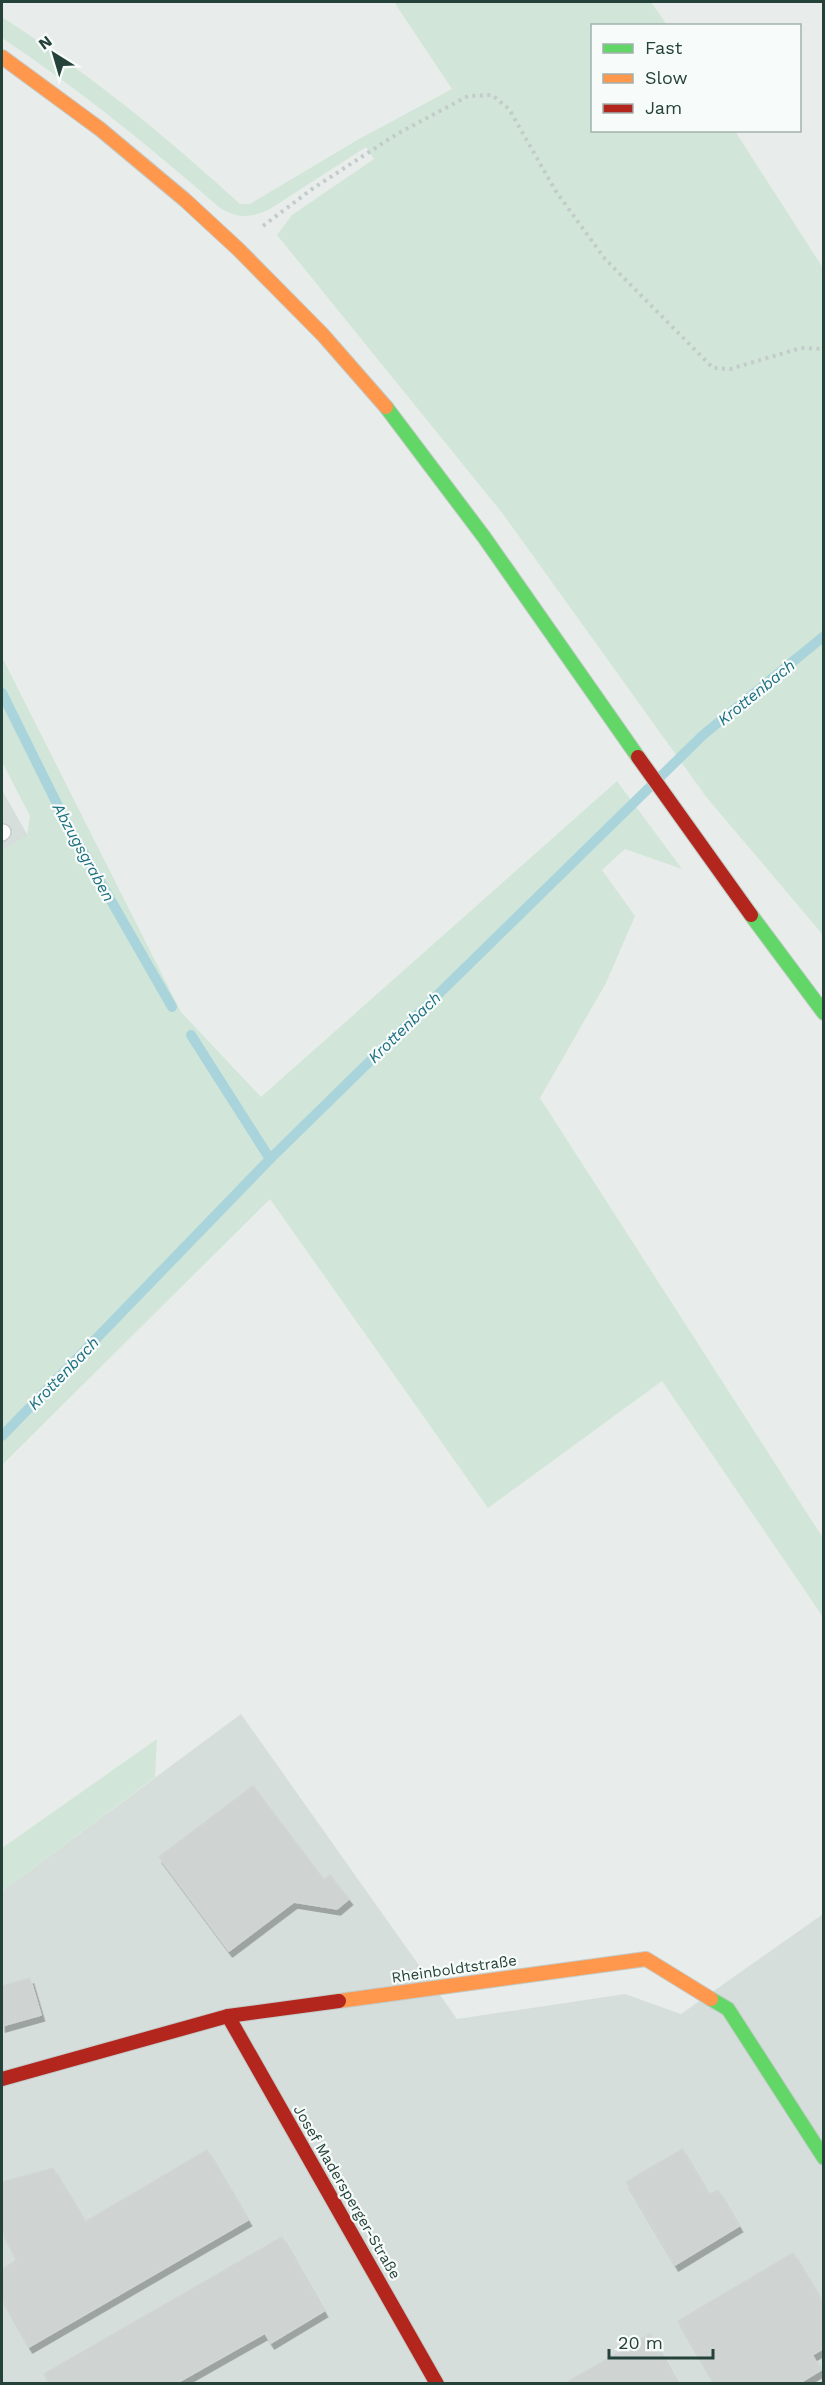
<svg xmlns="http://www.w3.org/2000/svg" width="825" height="2385" font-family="'Work Sans',sans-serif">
<defs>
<filter id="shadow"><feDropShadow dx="3.5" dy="6" stdDeviation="0" flood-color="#0004"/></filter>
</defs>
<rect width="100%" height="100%" fill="#e8edeb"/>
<!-- built -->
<g fill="#d6dedb">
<polygon points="2,790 28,836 2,851"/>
<polygon points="241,1714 457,2019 625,1994 681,2014 823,1914 823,2383 2,2383 2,1891"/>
</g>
<!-- green -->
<g fill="#d1e6d8">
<path d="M 394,2 L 651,2 L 667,25 L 592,26 L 592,130 L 735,131 L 823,268 L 823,935 L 707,798 L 503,514 L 277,235 L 292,215 L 374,159 L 366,147 L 270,209 C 250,218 239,219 220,208 C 150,147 79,89 2,38 L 2,17 C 87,72 165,135 240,204 L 250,204 L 359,139 L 452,89 Z"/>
<polygon points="2,657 181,1012 261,1097 617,781 682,869 625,849 602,870 635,916 606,983 540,1098 823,1538 823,1617 662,1381 488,1508 270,1199 2,1465 2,851 27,836 30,816 2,762"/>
<polygon points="157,1739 155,1777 2,1891 2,1848"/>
</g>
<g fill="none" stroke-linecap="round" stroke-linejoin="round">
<!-- stream -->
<g stroke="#a9d4db" stroke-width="10">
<polyline points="2,693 66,822 172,1007"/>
<polyline points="191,1035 270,1159"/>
<polyline points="2,1436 270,1159 703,735 824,636"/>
</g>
</g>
<!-- building -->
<g fill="#cfd4d2" stroke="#d1d6d4" stroke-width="1.5" filter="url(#shadow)">
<polygon points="253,1786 324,1880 330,1875 349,1899 337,1909 294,1902 229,1951 159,1857"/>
<polygon points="30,1978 41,2015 2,2026 2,1986"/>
<polygon points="682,2149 709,2195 718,2190 739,2226 675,2265 626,2182"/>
<polygon points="207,2150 248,2220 29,2347 2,2299 2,2269 17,2260 2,2232 2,2182 53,2168 85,2222"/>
<polygon points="282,2237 324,2311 271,2343 265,2333 175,2384 49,2384 44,2374"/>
<polygon points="793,2253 824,2305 824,2348 812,2355 821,2370 798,2384 715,2384 678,2321"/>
<polygon points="650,2334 678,2384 564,2384"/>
</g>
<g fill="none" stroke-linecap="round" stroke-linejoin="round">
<!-- lane casing -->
<g stroke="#c5cac8" stroke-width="18">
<polyline id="lane" points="2,833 3,832"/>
</g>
<!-- fast casing -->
<g stroke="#c3cbc8" stroke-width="16">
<g id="fast">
<polyline points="386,407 484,537 638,757"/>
<polyline points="751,915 824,1013"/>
<polyline points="711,1999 728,2009 824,2158"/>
</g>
</g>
<!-- slow casing -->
<g stroke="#c3cbc8" stroke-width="16">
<g id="slow">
<polyline points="2,57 100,129 185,200 238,249 323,335 386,407"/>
<polyline points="339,2001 646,1959 711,1999"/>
</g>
</g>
<!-- jam casing -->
<g stroke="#c3cbc8" stroke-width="16">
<g id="jam">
<polyline points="638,757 751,915"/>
<polyline points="228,2016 437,2384"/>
<polyline points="2,2079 228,2016 339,2001"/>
</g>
</g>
<!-- path -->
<polyline stroke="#c3ccca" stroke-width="4" stroke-dasharray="3 4.5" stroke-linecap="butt" points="263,226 312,189 397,134 468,96 492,95 509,109 555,190 605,259 713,368 730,369 801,348 824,349"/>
<!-- lane -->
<use href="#lane" stroke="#fcfcfc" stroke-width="15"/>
<!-- fast -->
<use href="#fast" stroke="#63d668" stroke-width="14"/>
<!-- slow -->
<use href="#slow" stroke="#ff974d" stroke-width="14"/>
<!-- jam -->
<use href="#jam" stroke="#b3261e" stroke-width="14"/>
</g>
<g text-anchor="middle" stroke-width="4.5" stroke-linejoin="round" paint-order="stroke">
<!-- street labels -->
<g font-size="15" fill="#24423a" stroke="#f7fbf9">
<text transform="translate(454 1969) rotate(-8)" y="5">Rheinboldtstraße</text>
<text transform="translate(347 2192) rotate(60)" y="5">Josef Madersperger-Straße</text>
</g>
<!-- water labels -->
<g font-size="16" font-style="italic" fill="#1c6f80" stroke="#f7fbf9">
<text transform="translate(756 692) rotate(-39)" y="6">Krottenbach</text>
<text transform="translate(84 852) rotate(61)" y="6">Abzugsgraben</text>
<text transform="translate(404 1027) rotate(-44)" y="6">Krottenbach</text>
<text transform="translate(63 1373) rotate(-46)" y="6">Krottenbach</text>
</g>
</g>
<!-- border -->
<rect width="825" height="2385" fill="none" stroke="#24423a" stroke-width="6"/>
<!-- legend -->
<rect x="591" y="24" width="210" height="108" fill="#f7fbf9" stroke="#a3b1ad" stroke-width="1.5"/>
<rect x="603" y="44" width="30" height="9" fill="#63d668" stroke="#a3b1ad" stroke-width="1.5"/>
<text x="645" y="54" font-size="18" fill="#24423a">Fast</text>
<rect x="603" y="74" width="30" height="9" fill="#ff974d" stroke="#a3b1ad" stroke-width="1.5"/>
<text x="645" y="84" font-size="18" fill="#24423a">Slow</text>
<rect x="603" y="104" width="30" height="9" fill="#b3261e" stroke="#a3b1ad" stroke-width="1.5"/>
<text x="645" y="114" font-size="18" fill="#24423a">Jam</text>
<!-- north arrow -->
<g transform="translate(54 54) rotate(323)" stroke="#f7fbf9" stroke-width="4.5" paint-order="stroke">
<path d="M0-4.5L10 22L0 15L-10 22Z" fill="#24423a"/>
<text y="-9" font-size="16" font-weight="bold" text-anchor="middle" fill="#24423a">N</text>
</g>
<!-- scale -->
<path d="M609 2349v9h104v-9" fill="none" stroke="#24423a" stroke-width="3"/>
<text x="618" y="2349" font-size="18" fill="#24423a" stroke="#f7fbf9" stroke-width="4.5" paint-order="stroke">20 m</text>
</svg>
